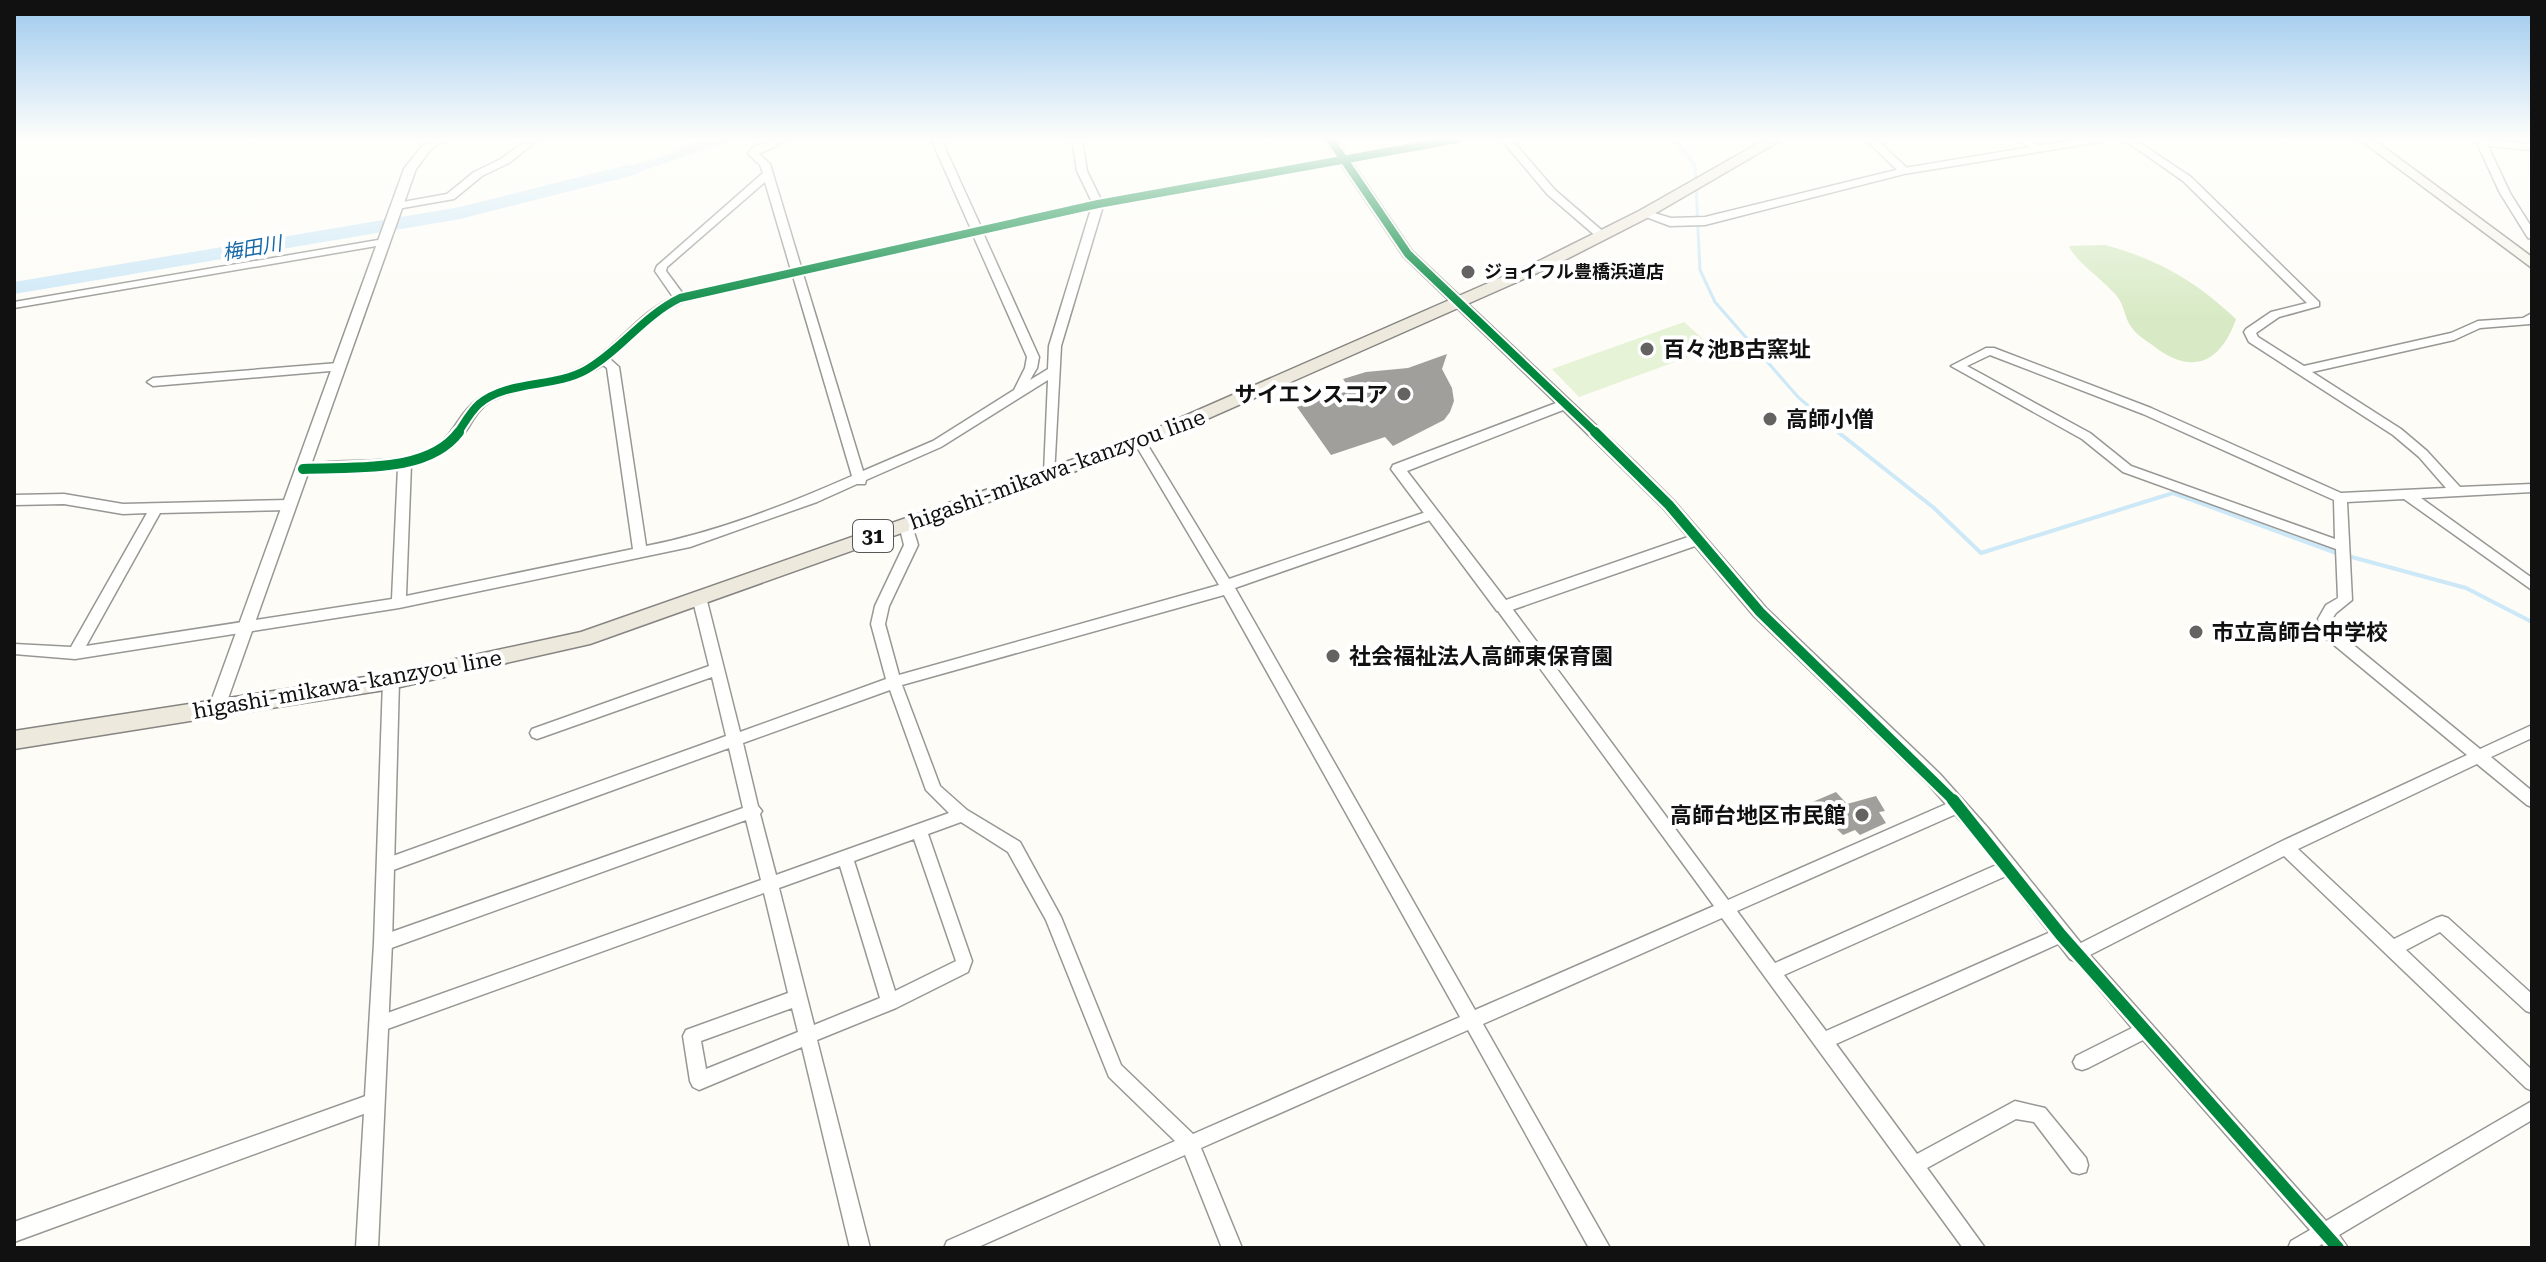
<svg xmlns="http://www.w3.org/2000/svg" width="2546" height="1262" font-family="'Roboto Serif','Noto Sans JP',serif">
<rect width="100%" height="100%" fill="#fdfcf7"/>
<!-- green -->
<polygon fill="#e7f3d7" points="1684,322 1713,348 1579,397 1552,369"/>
<!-- forest -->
<path fill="#d8eac5" d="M 2105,245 C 2160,260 2195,281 2236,319 C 2220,365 2190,376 2151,344 C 2145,340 2136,334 2132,328 C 2124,318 2125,305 2116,295 C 2103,280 2075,261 2069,246 Z"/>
<!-- water -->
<polygon fill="#cde8f7" points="705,139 735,139 616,180 599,183 594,176 665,156"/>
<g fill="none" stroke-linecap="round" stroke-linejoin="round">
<!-- stream-far1 -->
<polyline stroke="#cde8f7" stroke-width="3" points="1675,139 1695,166 1700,270 1715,302 1798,397 1841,434"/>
<!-- stream -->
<g stroke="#cde8f7" stroke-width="4">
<polyline points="1838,432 1934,508 1981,553 2173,493 2339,554"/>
<polyline points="2348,556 2466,588 2532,622"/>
</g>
<!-- river -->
<polygon fill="#cde8f7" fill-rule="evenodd" points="631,164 640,170 638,174 460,219 14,294 14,282 460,207"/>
</g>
<!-- building -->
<g fill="#a19f9c">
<polygon points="1447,354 1442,369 1452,388 1454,401 1450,412 1444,420 1393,446 1385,437 1331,455 1297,407 1351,390 1343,379 1366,372 1408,368"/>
<polygon points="1836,792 1847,804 1876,796 1885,811 1879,812 1886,823 1860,835 1855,830 1843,835 1810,803"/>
</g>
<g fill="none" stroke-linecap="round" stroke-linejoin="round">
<!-- minor casing -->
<g stroke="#979795" stroke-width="3">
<g id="minor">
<polygon points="528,139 539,139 509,163 482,176 454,199 397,209 392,206 397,203 447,194 474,172 501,159"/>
<path d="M 776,139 L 790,139 L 759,154 L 770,164 L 801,267 L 971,229 L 931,139 L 941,139 L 981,227 L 1092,202 L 1077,171 L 1072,139 L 1082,139 L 1087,171 L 1101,200 L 1443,139 L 1463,139 L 1458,142 L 1103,206 L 1061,346 L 1054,476 L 1050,477 L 1044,473 L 1048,380 L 941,447 L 866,480 L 865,484 L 857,484 L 817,502 L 690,547 L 399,608 L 75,659 L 14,654 L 14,644 L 71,647 L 147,513 L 123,514 L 64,504 L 14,505 L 14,495 L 64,494 L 123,504 L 289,500 L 295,505 L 289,510 L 160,513 L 86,646 L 392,599 L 398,467 L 303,473 L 299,472 L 297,469 L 299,466 C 340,456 385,467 426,451 C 455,439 455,416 477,400 C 503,380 541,384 571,372 C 611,357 634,315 673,297 L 655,271 L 657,266 L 763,173 L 760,165 L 748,154 L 753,147 ZM 765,182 L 791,270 L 683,294 L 666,271 L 667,267 ZM 1091,209 L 1049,346 L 1048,369 L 1030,380 L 1037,368 L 1039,357 L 983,233 ZM 973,235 L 1027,357 L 1025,368 L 1014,390 L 933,441 L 863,471 L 803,274 ZM 793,276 L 852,476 C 786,505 717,532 646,546 L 619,367 L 610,359 L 656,316 L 684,301 ZM 603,365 L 607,368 L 633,549 L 406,596 L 411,464 C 426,460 445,456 456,444 C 469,431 474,411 491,401 C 527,383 566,389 603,365 Z"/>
<polygon points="1501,139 1511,139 1555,190 1606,234 1606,238 1598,238 1547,194"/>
<polygon points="1865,139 1876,139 1908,169 1908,173 1900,173"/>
<polygon points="2016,139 2028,139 2044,149 2035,151"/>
<path d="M 2123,139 L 2134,139 L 2191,177 L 2319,302 L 2319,306 L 2279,317 L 2256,333 L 2258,337 L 2304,366 L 2451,333 L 2478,321 L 2523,318 L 2532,313 L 2530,324 L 2480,328 L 2454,340 L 2312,372 L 2401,429 L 2427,451 L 2460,487 L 2532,484 L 2532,492 L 2421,498 L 2532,578 L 2532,590 L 2404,499 L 2347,502 L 2352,600 L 2336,613 L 2332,619 L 2334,629 L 2480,749 L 2532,725 L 2532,738 L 2491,757 L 2532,791 L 2532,807 L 2527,805 L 2477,764 L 2298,849 L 2394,939 L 2436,918 L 2442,916 L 2448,918 L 2532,994 L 2532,1013 L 2526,1011 L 2440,932 L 2406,950 L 2532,1070 L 2532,1091 L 2526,1088 L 2284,856 L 2090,955 L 2326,1221 L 2532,1101 L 2532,1120 L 2339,1235 L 2348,1248 L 2325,1248 L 2322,1244 L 2316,1248 L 2288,1248 L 2291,1241 L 2310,1230 L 2143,1040 L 2088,1068 L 2082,1070 L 2076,1068 L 2073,1062 L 2076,1056 L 2132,1028 L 2069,953 L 2071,948 L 2280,842 L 2467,755 L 2322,635 L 2318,619 L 2326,605 L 2338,598 L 2336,549 L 2123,472 L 2082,439 L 1951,366 L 1986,348 L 1994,348 L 2151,408 L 2341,493 L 2446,488 L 2419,457 L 2393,435 L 2249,342 L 2244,332 L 2246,329 L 2271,312 L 2307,303 L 2183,181 ZM 1990,355 L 2143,414 L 2334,500 L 2335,539 L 2131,466 L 2090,433 L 1967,366 Z"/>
<polygon points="2475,139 2532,144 2532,150 2488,146 2510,193 2532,228 2532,239 2528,238 2500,193"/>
<polygon points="384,239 389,242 388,244 14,308 14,302"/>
<polygon points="338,363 342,364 342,370 153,386 147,382 153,378"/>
<path d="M 1140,438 L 1144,439 L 1229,579 L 1426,512 L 1436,512 L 1438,515 L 1436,518 L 1235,588 L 1475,1010 L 1714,906 L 1498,611 L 1496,607 L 1498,603 L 1508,603 L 1728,900 L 1953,801 L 1958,799 L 1963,801 L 1966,806 L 1963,811 L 1737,911 L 1775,963 L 2003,862 L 2009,860 L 2015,862 L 2017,867 L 2015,872 L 1784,975 L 1826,1031 L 2055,930 L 2061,928 L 2067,930 L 2069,935 L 2067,940 L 1836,1044 L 1917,1154 L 2015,1101 L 2045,1108 L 2086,1158 L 2088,1165 L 2086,1172 L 2079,1174 L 2072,1172 L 2034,1122 L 2016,1119 L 1927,1168 L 1985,1248 L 1963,1248 L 1722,918 L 1483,1024 L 1610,1248 L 1589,1248 L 1468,1030 L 1201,1148 L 1242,1248 L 1222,1248 L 1185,1155 L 976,1248 L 944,1248 L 947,1241 L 1175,1141 L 1109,1077 L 1046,920 L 1008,852 L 961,822 L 928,834 L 972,961 L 968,972 L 896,1008 L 817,1040 L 870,1248 L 850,1248 L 802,1047 L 699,1090 L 693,1087 L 690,1081 L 683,1036 L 686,1030 L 788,993 L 764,893 L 379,1032 L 373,1030 L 370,1024 L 373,1018 L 379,1016 L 761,880 L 746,820 L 383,951 L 377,948 L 375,943 L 377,938 L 383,935 L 743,808 L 729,748 L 385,873 L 379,871 L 377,866 L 379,861 L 726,736 L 712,677 L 537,739 L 532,737 L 530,733 L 532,729 L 709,666 L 692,597 L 694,593 L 699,592 L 706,597 L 740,732 L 886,679 L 871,624 L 875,606 L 904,545 L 899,525 L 901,522 L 911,522 L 918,545 L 889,606 L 885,624 L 899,675 L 1219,585 L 1134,442 ZM 1224,595 L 1460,1017 L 1193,1134 L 1121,1065 L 1061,917 L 1020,842 L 967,810 L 940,786 L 902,685 ZM 890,690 L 926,790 L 949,813 L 776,875 L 760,814 L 762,811 L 758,806 L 743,743 ZM 914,839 L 956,961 L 895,991 L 854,861 ZM 840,866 L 880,998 L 814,1025 L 779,888 ZM 792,1008 L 798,1032 L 706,1069 L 701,1041 Z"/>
<polygon points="374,1093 380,1096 383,1102 380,1108 14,1242 14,1222"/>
</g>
</g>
<!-- tertiary casing -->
<g stroke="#979795" stroke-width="3">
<g id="tertiary">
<polygon points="432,139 445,139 431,149 416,169 225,707 223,712 211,712 209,707 404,169 423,145"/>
<path d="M 1324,139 L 1336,139 L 1412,251 L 1636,463 L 1674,501 L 1766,608 L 1940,774 L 1988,828 L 2084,947 L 2087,953 L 2084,959 L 2077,962 L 2070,959 L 1976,838 L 1928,784 L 1754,616 L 1695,546 L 1509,611 L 1497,611 L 1391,469 L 1393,465 L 1556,403 L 1404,257 ZM 1563,410 L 1664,509 L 1688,537 L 1506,600 L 1407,471 Z"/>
<polygon points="2079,139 2105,139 2099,142 1904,174 1705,225 1670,226 1638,214 1644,210 1671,218 1705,217 1904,168"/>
<polygon points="391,674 397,676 399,681 392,943 378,1248 356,1248 374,943 383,681 385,676"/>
</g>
</g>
<!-- secondary casing -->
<g stroke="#8e8d8b" stroke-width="3">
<polygon id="secondary" points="2359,139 2373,139 2532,257 2532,268"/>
</g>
<!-- primary casing -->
<g stroke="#858482" stroke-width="3">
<polygon id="primary" points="1766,139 1783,139 1649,217 1553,266 1146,446 590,644 391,689 14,749 14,731 391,673 581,632 1134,438 1541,260 1639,211"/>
</g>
<!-- minor -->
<use href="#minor" fill="#fffffe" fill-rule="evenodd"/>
<!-- tertiary -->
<use href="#tertiary" fill="#fffffe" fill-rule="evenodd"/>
<!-- secondary -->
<use href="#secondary" fill="#f6f4eb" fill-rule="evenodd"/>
<!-- primary -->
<use href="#primary" fill="#ede9dc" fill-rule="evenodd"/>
<!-- cycleway-far2 casing -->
<g stroke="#fff" stroke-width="12">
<g id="cycleway-far2">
<polyline points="1330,139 1408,254 1597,434"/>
<path d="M 457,434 C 464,424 470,412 479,404 C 507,380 554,388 586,370 C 621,350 643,316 680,298 L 1098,204 L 1458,139"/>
</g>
</g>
<!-- cycleway-far1 casing -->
<g stroke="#fff" stroke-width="15">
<g id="cycleway-far1">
<polyline points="1595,432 1669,505 1760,612 1955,802"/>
<path d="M 303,469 C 350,466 427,475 459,432"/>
</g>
</g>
<!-- cycleway casing -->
<g stroke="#fff" stroke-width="17">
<polyline id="cycleway" points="1953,800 2061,935 2338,1248"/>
</g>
<!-- cycleway-far2 -->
<use href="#cycleway-far2" stroke="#00873e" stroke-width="8"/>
<!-- cycleway-far1 -->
<use href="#cycleway-far1" stroke="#00873e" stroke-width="10"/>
<!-- cycleway -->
<use href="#cycleway" stroke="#00873e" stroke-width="12"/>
</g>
<!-- sky -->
<linearGradient id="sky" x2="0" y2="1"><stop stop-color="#9dc9ee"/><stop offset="0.44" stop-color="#fefefb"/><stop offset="1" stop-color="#fefefb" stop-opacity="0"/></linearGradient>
<rect width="2546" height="316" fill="url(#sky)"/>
<!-- markers -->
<g fill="#646362" stroke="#fff" stroke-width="3">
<circle cx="1468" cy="272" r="8"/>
<circle cx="1647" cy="349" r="8"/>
<circle cx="1404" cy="394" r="8"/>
<circle cx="1770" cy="419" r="8"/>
<circle cx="2196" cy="632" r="8"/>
<circle cx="1333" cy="656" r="8"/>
<circle cx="1862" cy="815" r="8"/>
</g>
<g text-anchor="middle" stroke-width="8" stroke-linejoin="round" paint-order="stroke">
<!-- far-poi labels -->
<g font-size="18" font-weight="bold" fill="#111" stroke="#fff" text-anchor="start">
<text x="1484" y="278">ジョイフル豊橋浜道店</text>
</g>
<!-- far-water labels -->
<g font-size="20" font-style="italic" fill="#1768a6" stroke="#fff">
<text transform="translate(252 248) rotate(-10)" y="7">梅田川</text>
</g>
<!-- shield labels -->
<rect fill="#fff" stroke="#585858" stroke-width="2" x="853" y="520" width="40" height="32" rx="6"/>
<g font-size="20" font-weight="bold" fill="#111">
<text x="873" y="543">31</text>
</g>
<!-- poi labels -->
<g font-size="22" font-weight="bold" fill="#111" stroke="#fff" text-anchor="start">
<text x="1663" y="357">百々池B古窯址</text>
<text x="1388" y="402" text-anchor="end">サイエンスコア</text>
<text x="1786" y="427">高師小僧</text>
<text x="2212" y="640">市立高師台中学校</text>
<text x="1349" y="664">社会福祉法人高師東保育園</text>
<text x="1846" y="823" text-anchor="end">高師台地区市民館</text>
</g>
<!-- street labels -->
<g font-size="22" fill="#111" stroke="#fff">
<text transform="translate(1057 469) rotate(-20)" y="8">higashi-mikawa-kanzyou line</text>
<text transform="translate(347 684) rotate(-10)" y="8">higashi-mikawa-kanzyou line</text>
</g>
</g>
<!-- border -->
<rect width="2546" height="1262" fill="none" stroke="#111111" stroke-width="32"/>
</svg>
